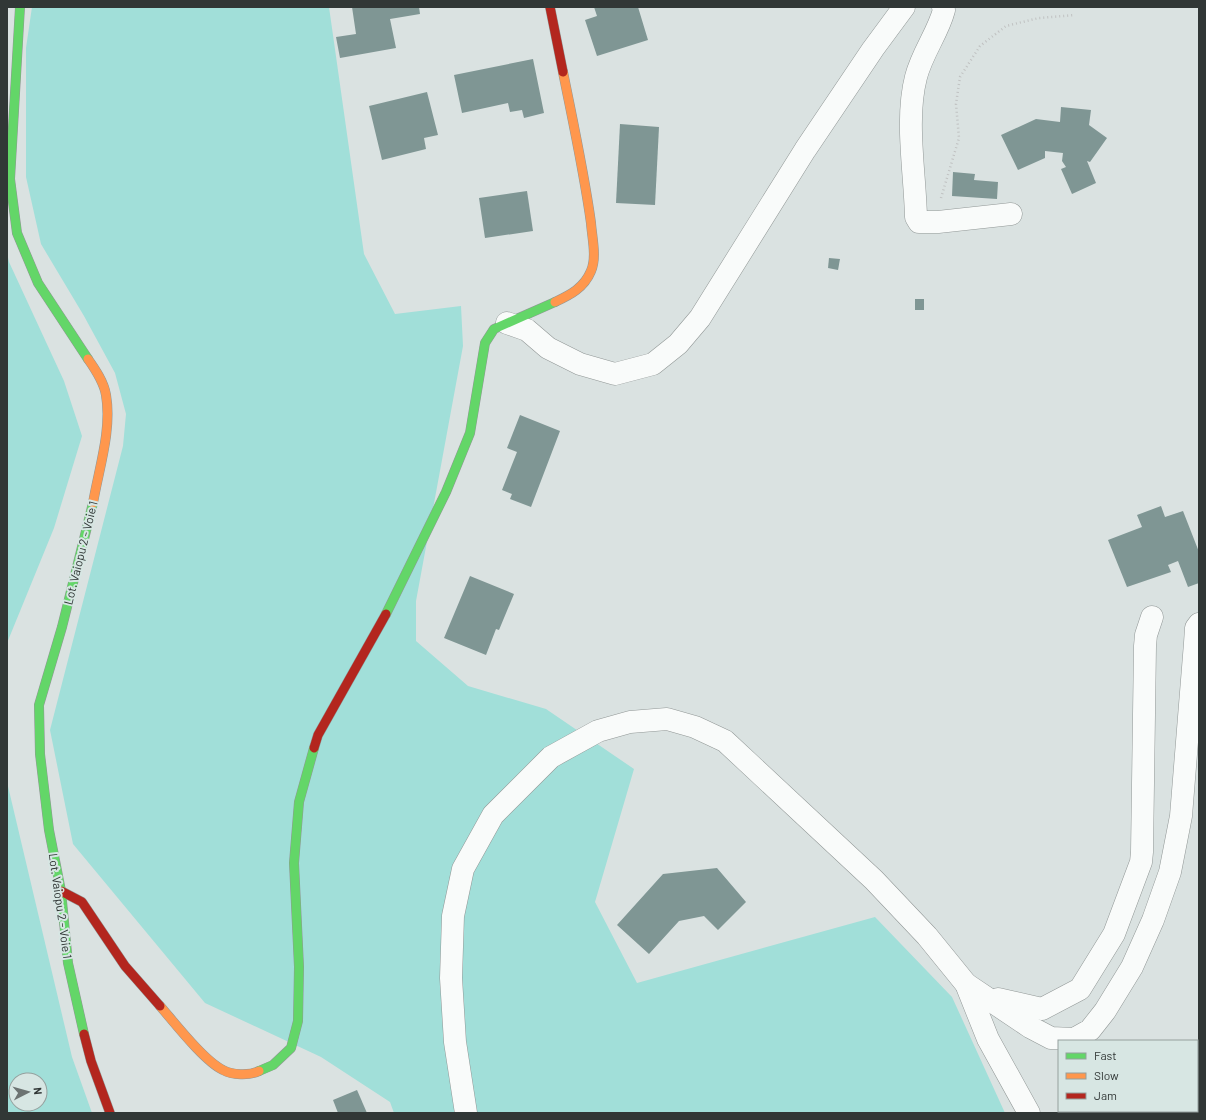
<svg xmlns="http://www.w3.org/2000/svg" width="1206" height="1120" font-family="Barlow,sans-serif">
<rect width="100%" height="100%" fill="#dae2e1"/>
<!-- green -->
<g fill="#a1dfd9" fill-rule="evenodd">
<polygon points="32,7 329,7 364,254 395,314 461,306 463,346 416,601 416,641 468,686 546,709 634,769 595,902 637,983 875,917 952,997 1005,1113 394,1113 390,1102 321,1057 205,1003 73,844 50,730 123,446 126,414 115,373 84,316 41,244 26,177 26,48"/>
<polygon points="7,253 9,262 64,381 82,436 54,528 7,643"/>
<path d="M 7,782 L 72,1057 L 92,1113 L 7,1113 ZM 16,1080 L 40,1080 L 40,1104 L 16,1104 Z"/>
</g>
<!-- building -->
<g fill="#7f9694">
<polygon points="352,7 419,7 420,14 390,19 396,48 340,58 336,37 356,34"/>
<polygon points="594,7 638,7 648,40 597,56 585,20 597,16"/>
<polygon points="533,59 544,113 524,118 522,110 510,112 508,103 462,113 454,75"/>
<polygon points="427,92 438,135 424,138 426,149 382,160 369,106"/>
<polygon points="1061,107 1091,110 1089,125 1107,138 1090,162 1087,161 1096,183 1072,194 1061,169 1066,167 1062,161 1063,153 1045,151 1045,158 1018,170 1001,135 1036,119 1060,122"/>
<polygon points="620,124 659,127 655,205 616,203"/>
<polygon points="953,172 975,174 974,180 998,182 997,199 952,196"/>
<polygon points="527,191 533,231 485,238 479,198"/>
<polygon points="829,258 840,259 838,270 828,268"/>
<rect x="915" y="299" width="9" height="11"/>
<polygon points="520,415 560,431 531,507 510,499 512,494 502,490 517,452 507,448"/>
<polygon points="1161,506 1165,517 1183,511 1199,552 1199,583 1188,587 1178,561 1168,565 1171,572 1127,587 1108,540 1142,527 1137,515"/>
<polygon points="470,576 514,594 499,630 496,629 486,655 444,638"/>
<polygon points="717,868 746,902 718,930 704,916 679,921 649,954 617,925 663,874"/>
<polygon points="357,1090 367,1113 338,1113 333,1100"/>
</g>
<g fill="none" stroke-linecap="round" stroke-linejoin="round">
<!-- street casing -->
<g stroke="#919796" stroke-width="23">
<g id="street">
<path d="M 943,7 L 944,10 C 938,33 922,53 916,77 C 905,119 915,173 916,217 L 919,222 L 938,222 L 1011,214"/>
<polyline points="507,323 527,330 548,348 580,364 615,374 653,364 678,344 700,318 805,150 873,49 904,7"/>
<polyline points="966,984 1030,1027 1051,1038 1074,1039 1090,1030 1105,1011 1132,967 1153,920 1170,872 1181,816 1195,643 1196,628 1199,624"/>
<polyline points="998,999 1042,1009 1080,989 1114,934 1141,862 1142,852 1145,646 1146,635 1152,617"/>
<polyline points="466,1113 455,1042 451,978 453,916 463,869 493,815 551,757 598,731 630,722 667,719 695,727 725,741 874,880 927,936 966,984 988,1039 1029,1113"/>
</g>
</g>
<!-- fast casing -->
<g stroke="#919796" stroke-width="10">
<g id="fast">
<polyline points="20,7 10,179 17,233 38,283 88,359"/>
<polyline points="386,614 446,492 470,433 485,343 494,329 555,302"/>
<polyline points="84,1034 68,963 61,891 49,830 40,754 39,705 62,627 93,503"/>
<polyline points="259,1071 273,1065 291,1048 298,1021 299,967 294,863 299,802 314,748"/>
</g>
</g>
<!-- slow casing -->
<g stroke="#919796" stroke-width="10">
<g id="slow">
<path d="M 555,302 C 570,295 584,288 591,271 C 597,257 592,238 591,223 C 584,172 573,122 563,72"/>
<path d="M 88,359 C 95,369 104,382 106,395 C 112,430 99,468 93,503"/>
<path d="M 160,1006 C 174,1022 204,1061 223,1070 C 232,1075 249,1076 259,1071"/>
</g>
</g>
<!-- jam casing -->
<g stroke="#919796" stroke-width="10">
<g id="jam">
<polyline points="550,7 563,72"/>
<polyline points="314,748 318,735 386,614"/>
<polyline points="61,891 82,902 125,966 160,1006"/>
<polyline points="84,1034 91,1061 110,1113"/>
</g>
</g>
<!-- path -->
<polyline stroke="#c0c2c2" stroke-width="2.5" stroke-dasharray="1 3" stroke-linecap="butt" points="941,198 959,138 956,104 960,77 980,46 1006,26 1039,18 1075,15"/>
<!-- street -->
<use href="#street" stroke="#f9fbfa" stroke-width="22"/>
<!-- fast -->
<use href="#fast" stroke="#63d668" stroke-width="9"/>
<!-- slow -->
<use href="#slow" stroke="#ff974d" stroke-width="9"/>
<!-- jam -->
<use href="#jam" stroke="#b3261e" stroke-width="9"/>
</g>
<g text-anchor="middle" stroke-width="4" stroke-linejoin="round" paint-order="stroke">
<!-- street labels -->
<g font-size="12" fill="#313736" stroke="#d7e6e3">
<text transform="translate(81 553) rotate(-76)" y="4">Lot. Vaiopu 2 - Voie 1</text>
<text transform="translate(60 906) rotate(82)" y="4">Lot. Vaiopu 2 - Voie 1</text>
</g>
</g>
<!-- border -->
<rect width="1206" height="1120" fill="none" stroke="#313736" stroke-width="16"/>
<!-- legend -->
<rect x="1058" y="1040" width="140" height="72" fill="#d7e6e3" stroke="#95a09e"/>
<rect x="1066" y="1053" width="20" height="6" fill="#63d668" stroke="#95a09e"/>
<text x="1094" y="1060" font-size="12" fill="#313736">Fast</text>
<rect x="1066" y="1073" width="20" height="6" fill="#ff974d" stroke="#95a09e"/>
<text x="1094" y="1080" font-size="12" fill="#313736">Slow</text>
<rect x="1066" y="1093" width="20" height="6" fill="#b3261e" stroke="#95a09e"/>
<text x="1094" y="1100" font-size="12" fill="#313736">Jam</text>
<!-- north arrow -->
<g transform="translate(28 1092) rotate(84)"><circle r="19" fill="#d7e6e3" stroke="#95a09e"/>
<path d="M0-3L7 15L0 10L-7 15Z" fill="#6c7372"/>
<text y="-6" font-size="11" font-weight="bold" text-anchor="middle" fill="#313736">N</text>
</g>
</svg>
